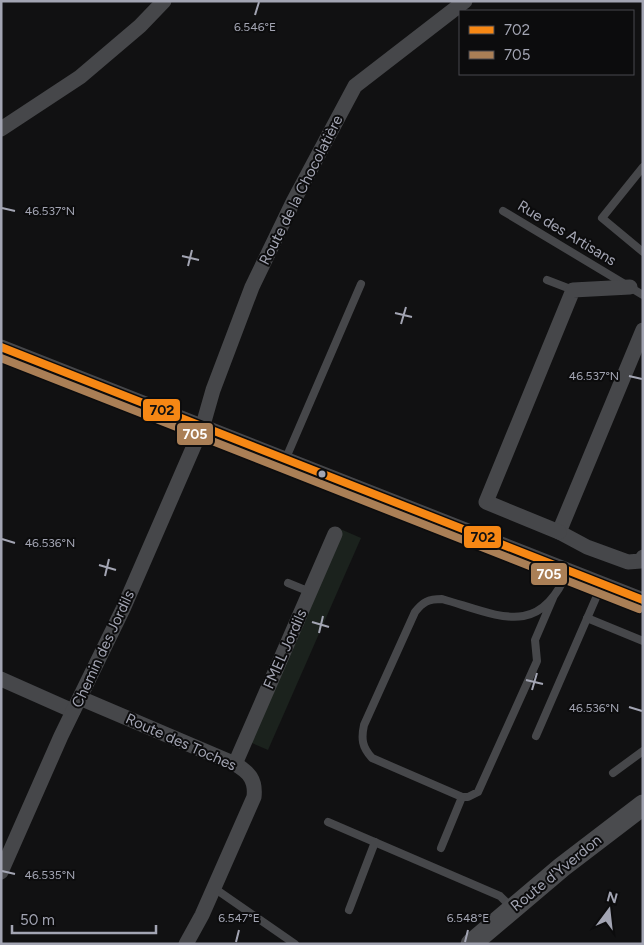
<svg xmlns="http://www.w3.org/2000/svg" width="644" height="945" font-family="Figtree,sans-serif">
<rect width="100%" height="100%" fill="#111112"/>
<!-- green -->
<polygon fill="#1b221d" points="338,528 361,538 268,750 245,740"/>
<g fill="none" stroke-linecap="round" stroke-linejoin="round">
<!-- lane -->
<g stroke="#46474a" stroke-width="8">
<polyline points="643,167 602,218 643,252"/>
<polyline points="503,211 643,295"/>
<polyline points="547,280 573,290"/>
<polyline points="286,458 361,284"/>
<polyline points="288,583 310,592"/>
<path d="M 553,598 L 535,640 L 537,661 L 478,792 L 468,797 L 462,797 L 372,758 C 362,747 361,739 364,725 L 415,612 C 423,602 428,599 442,599 C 498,615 540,640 568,570"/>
<polyline points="587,618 643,641"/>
<polyline points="536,736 602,584"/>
<polyline points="613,773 643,751"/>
<polyline points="328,822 500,896 512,908"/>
<polyline points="441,848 462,797"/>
<polyline points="214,888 295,944"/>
<polyline points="349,910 375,842"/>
</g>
<!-- street -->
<g stroke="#46474a" stroke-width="15">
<polyline points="1,129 80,77 140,26 164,1"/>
<polyline points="643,330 559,532 587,547 628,562 641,561 643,557"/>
<polyline points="1,347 643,600"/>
<polyline points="559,532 486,502 573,290 630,287"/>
<polyline points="1,679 73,711"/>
<path d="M 80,698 L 235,764 C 249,772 256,780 254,797 L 202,915 L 186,944"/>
<polyline points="235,764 335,534"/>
<polyline points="1,872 61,736 123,609 203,425 213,390 252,287 293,202 355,86 465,1"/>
</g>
<!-- secondary -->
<polyline stroke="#4a4b4e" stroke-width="21" points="471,944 562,867 643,805"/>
<!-- bus-1 casing -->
<g stroke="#0c0c0d" stroke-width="11">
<polyline id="bus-1" points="1,347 643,600"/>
</g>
<!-- bus-2 casing -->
<g stroke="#0c0c0d" stroke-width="11">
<polyline id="bus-2" points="1,358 639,609"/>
</g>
<!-- bus-1 -->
<use href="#bus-1" stroke="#f68714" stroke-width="8"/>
<!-- bus-2 -->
<use href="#bus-2" stroke="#aa7f56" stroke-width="8"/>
</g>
<!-- ticks -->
<path fill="none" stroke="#a3a5b3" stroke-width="2" d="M 255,15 L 259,2M 2,208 L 15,211M 182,256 L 199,260M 188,266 L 192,250M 395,313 L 412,317M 401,324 L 406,307M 629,376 L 642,379M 2,539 L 15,543M 99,565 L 116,570M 105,576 L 109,559M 312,622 L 329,627M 319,633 L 323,616M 526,680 L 543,684M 532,690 L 537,673M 629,707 L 642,711M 2,871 L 15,874M 236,942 L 239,930M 465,942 L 468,930"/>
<!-- markers -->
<circle fill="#a3a5b3" stroke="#0c0c0d" stroke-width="2" cx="322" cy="474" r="4.5"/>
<g text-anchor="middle" stroke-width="4" stroke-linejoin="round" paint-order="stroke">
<!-- street labels -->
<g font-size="15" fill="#a3a5b3" stroke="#0c0c0d">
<text transform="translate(301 190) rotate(-63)" y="5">Route de la Chocolatière</text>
<text transform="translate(567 233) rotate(31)" y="5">Rue des Artisans</text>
<text transform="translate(103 649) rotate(-65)" y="5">Chemin des Jordils</text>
<text transform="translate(285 649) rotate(-66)" y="5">FMEL Jordils</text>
<text transform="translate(181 742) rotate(24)" y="5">Route des Toches</text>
<text transform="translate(556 873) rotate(-39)" y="5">Route d'Yverdon</text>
</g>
</g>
<g font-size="12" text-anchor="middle" fill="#a3a5b3" stroke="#0c0c0d" stroke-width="4" stroke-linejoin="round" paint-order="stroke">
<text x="255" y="31">6.546°E</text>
<text x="50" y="215">46.537°N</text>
<text x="594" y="380">46.537°N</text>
<text x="50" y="547">46.536°N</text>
<text x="594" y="712">46.536°N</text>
<text x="50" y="879">46.535°N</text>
<text x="239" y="922">6.547°E</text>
<text x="468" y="922">6.548°E</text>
</g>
<g stroke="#0c0c0d" stroke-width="2">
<rect x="142" y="398" width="39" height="24" rx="5" fill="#f68714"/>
<rect x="176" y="422" width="38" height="24" rx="5" fill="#aa7f56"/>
<rect x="463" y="525" width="39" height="24" rx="5" fill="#f68714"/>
<rect x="530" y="562" width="38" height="24" rx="5" fill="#aa7f56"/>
</g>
<g font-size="14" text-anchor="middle" font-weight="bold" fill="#fff">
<text x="195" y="439">705</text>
<text x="549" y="579">705</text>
</g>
<g font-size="14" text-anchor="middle" font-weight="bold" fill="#111">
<text x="162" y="415">702</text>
<text x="483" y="542">702</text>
</g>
<!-- border -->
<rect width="644" height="945" fill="none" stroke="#a3a5b3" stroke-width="5"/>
<!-- legend -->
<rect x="459" y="10" width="175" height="65" fill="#0c0c0d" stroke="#48494f"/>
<rect x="469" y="26" width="25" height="8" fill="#f68714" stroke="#48494f"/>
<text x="504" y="35" font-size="15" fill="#a3a5b3">702</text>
<rect x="469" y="51" width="25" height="8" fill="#aa7f56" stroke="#48494f"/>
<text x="504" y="60" font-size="15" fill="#a3a5b3">705</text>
<!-- north arrow -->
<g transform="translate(609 910) rotate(15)" stroke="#0c0c0d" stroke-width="4" paint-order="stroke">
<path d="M0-4L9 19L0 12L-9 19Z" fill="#a3a5b3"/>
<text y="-8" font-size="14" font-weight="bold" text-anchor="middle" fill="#a3a5b3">N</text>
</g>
<!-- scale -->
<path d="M12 925v8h144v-8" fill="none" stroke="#a3a5b3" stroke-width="2.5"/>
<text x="20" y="925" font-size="15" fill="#a3a5b3" stroke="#0c0c0d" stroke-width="4" paint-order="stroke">50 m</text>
</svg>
